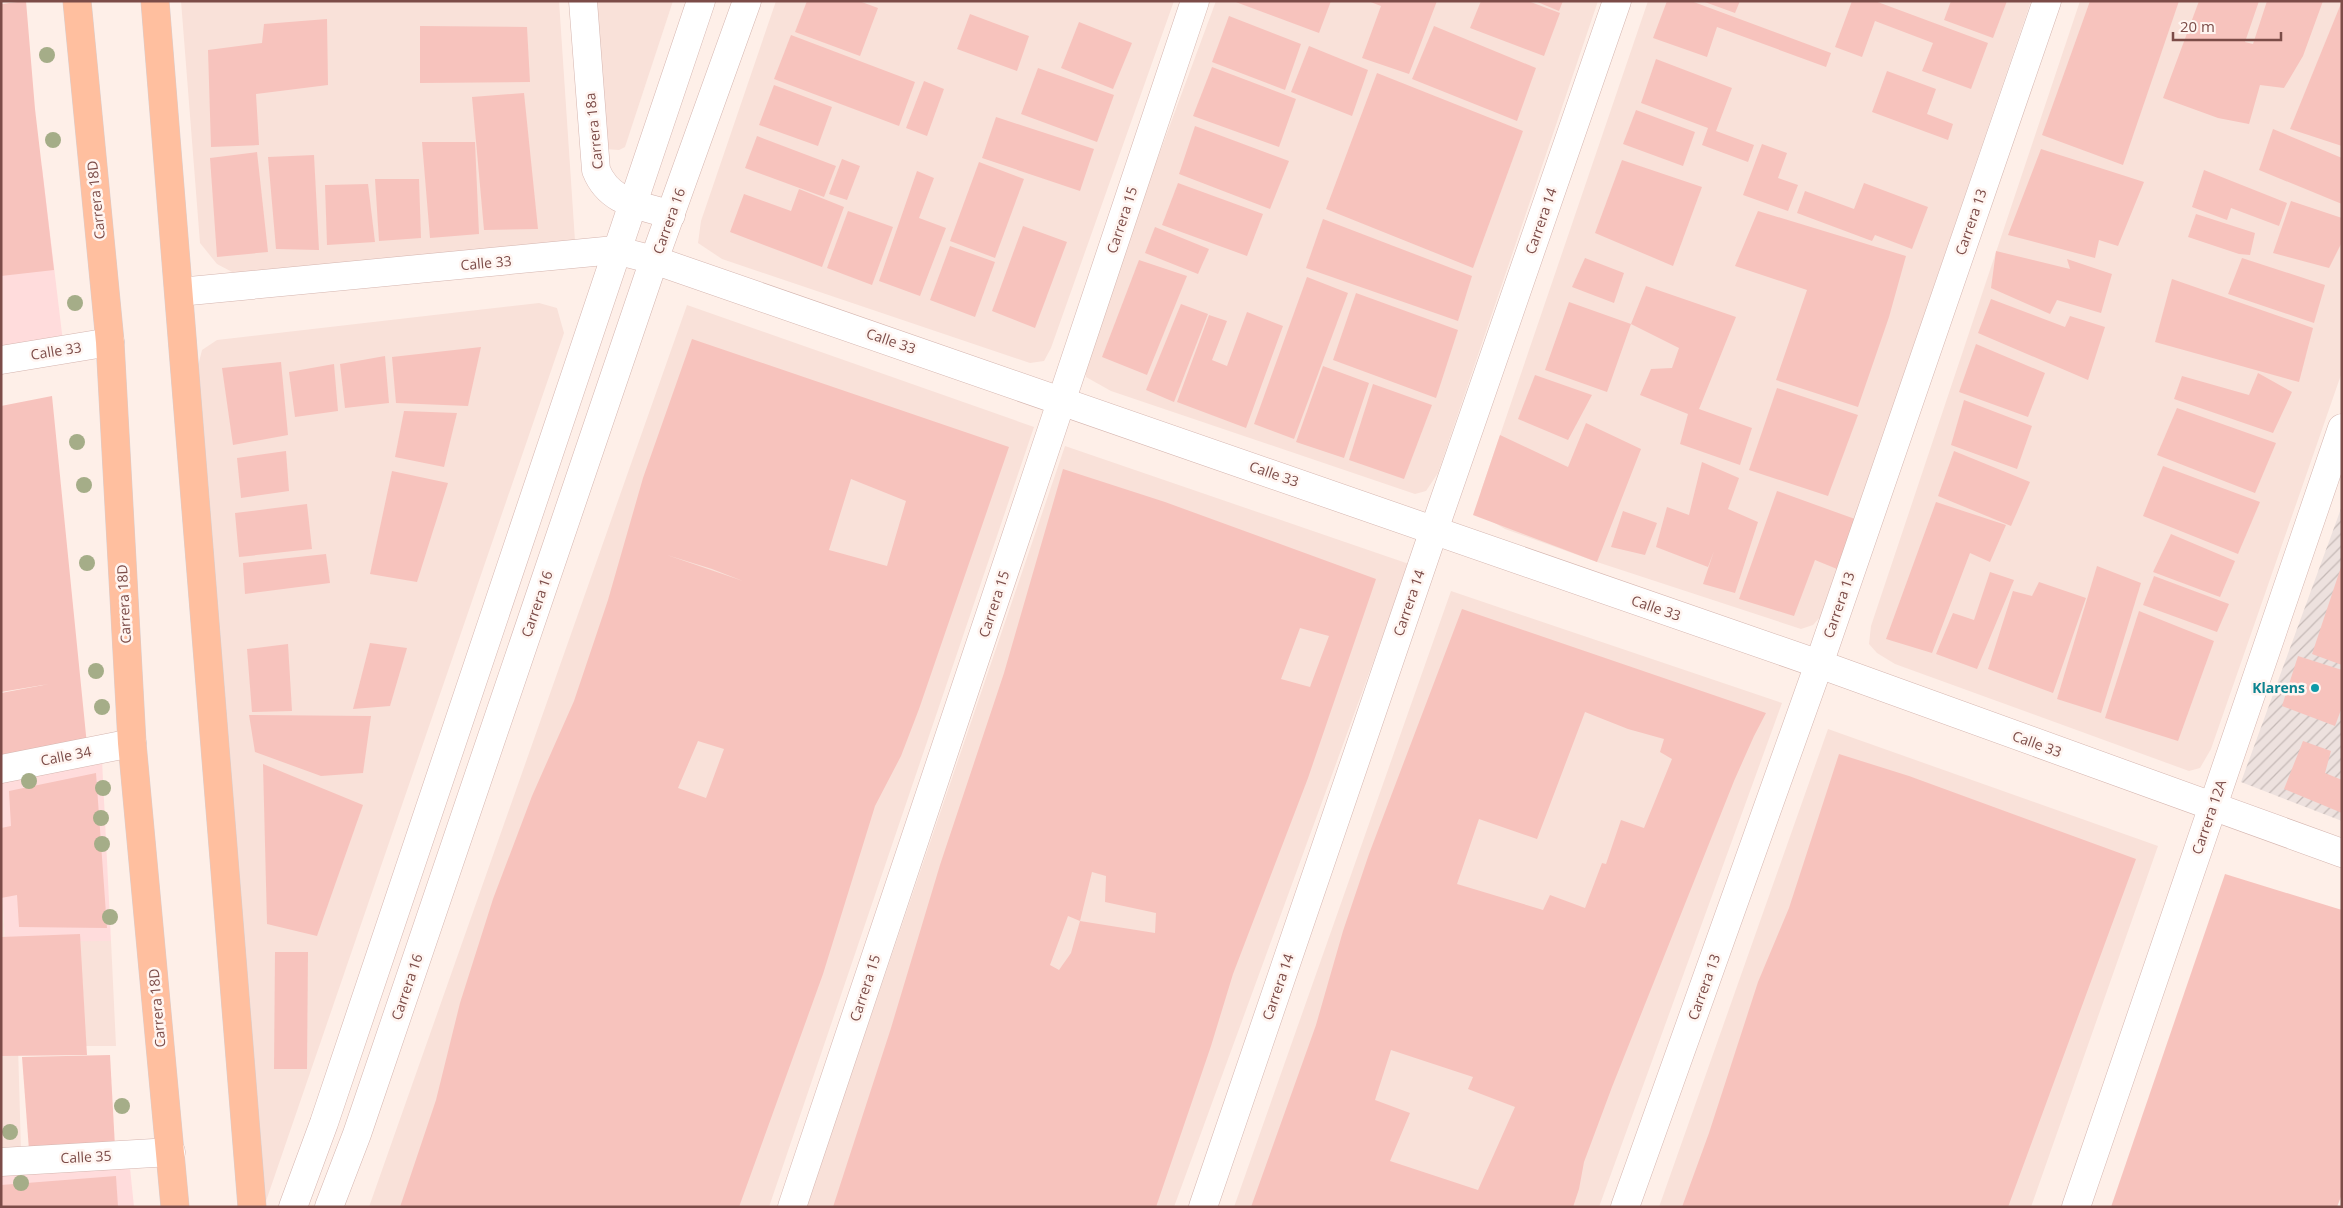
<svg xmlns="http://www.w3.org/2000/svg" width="2343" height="1208" font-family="'Open Sans',sans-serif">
<defs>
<pattern id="industrial-furrows" width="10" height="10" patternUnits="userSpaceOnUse" patternTransform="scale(1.25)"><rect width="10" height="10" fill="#ede1de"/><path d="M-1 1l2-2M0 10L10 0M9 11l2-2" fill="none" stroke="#c5b9b6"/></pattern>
</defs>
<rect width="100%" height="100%" fill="#feefe8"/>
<!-- residential -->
<g fill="#f9e1d9">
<polygon points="181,1 559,1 575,241 553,247 234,273 217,264 200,243"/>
<polygon points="592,1 673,1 625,147 619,150 604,149"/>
<polygon points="776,1 1174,1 1051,348 1044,361 1030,363 722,259 698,243 701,221"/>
<polygon points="1216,1 1598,1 1438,473 1426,491 1415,494 1111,391 1086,377 1085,354"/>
<polygon points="1648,1 2031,1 1822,615 1813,625 1801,629 1597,562 1505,529 1488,519 1481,491"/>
<polygon points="2080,1 2342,1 2342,372 2211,749 2200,768 2189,771 1895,664 1877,653 1869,644 1871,626"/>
<polygon points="539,303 557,308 564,333 264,1207 198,366 202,350 217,340"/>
<polygon points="687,305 1034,427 769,1207 369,1207"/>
<polygon points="1065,446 1409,564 1174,1207 806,1207"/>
<polygon points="1451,591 1782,703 1599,1207 1234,1207"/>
<polygon points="1828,729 2158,846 2031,1207 1659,1207"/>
<polygon points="1,876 5,941 111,941 116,1046 18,1046 21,1151 1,1152"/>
</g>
<!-- commercial -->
<g fill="#ffdcdc">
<polygon points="1,113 42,167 63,342 1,349"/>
<polygon points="102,760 111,941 5,942 1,876 1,778"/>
<polygon points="130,1168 134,1207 1,1207 1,1176"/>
</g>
<!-- industrial -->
<polygon fill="url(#industrial-furrows)" points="2342,506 2342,821 2241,782"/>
<!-- building -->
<g fill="#f7c3bd" fill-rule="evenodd">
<polygon points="26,1 35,109 54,270 1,276 1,4"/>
<polygon points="807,1 859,1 878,8 860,56 795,32"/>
<polygon points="1233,1 1331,1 1319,33"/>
<polygon points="1368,1 1437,1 1409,74 1362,58 1381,6"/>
<polygon points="1481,1 1528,1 1560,13 1544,56 1470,28"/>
<polygon points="1535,1 1563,1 1559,11"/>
<polygon points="1667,1 1691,1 1831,53 1826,67 1717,27 1707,57 1653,38"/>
<polygon points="1702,1 1740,1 1735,13"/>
<polygon points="1852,1 1875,1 1988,43 1971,89 1922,71 1933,43 1875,21 1862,57 1835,47"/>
<polygon points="1951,1 2007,1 1993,38 1944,20"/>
<polygon points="2090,1 2179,1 2123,165 2042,135"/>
<polygon points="2199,1 2259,1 2245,42 2253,44 2267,1 2323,1 2303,56 2284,88 2260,85 2249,124 2218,118 2163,98"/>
<polygon points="2342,1 2342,146 2290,129"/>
<polygon points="970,14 1029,36 1017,71 957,49"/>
<polygon points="1229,16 1301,44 1285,90 1212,62"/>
<polygon points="327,19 328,85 256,94 259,145 211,147 208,50 262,43 264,24"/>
<polygon points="1079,22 1132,43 1113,89 1061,68"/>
<polygon points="420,26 527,27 530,82 420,83"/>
<polygon points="1434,26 1536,68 1517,121 1412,79"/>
<polygon points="791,35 915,82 899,126 774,79"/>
<polygon points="1309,46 1368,70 1352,116 1291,92"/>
<polygon points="1656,59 1732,88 1716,131 1754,145 1748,162 1702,145 1708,128 1641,103"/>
<polygon points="1212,67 1296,99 1279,147 1193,116"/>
<polygon points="1038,68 1114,95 1097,142 1021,114"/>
<polygon points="1887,71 1936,89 1927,114 1953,124 1948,140 1872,112"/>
<polygon points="1377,73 1523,131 1473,268 1326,209"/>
<polygon points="924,81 944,89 927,136 906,128"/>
<polygon points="774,85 832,107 818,146 759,125"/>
<polygon points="524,93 538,229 484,230 472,97"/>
<polygon points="1636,110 1695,132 1683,166 1623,144"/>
<polygon points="996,117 1094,149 1080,191 982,158"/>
<polygon points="1195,126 1289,161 1270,209 1179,174"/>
<polygon points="2273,129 2342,158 2342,204 2259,170"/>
<polygon points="757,136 836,166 824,197 745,168"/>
<polygon points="422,142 475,142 479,234 430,238"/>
<polygon points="1762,144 1787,153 1778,178 1798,185 1788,211 1743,195"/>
<polygon points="2041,149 2144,182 2118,246 2099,240 2095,258 2008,235"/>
<polygon points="257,152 268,252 217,257 210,158"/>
<polygon points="314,155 319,250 276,249 268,157"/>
<polygon points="842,159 860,166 847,200 829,194"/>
<polygon points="1622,160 1702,187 1673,266 1595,233"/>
<polygon points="979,162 1024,179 995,258 950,241"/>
<polygon points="2204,170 2287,203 2279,226 2231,208 2227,220 2192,207"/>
<polygon points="917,171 934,178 919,218 946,228 920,296 879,281"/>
<polygon points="375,179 419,179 421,238 379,241"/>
<polygon points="1178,183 1263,214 1247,256 1162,225"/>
<polygon points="1864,183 1928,207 1912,249 1875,235 1872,241 1797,213 1805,191 1854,209"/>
<polygon points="368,184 375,242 327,245 325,185"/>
<polygon points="799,189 844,207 822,267 730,232 744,194 791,211"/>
<polygon points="2291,201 2342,218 2342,242 2329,268 2273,253"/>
<polygon points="848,211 893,227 872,285 827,268"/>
<polygon points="1758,211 1906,256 1889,317 1858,407 1776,380 1807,290 1735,266"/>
<polygon points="2196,214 2255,233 2250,255 2239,254 2188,237"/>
<polygon points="1323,219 1472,276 1458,321 1306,268"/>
<polygon points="1023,226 1067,242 1035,328 992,311"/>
<polygon points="1155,227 1209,249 1198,274 1145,253"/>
<polygon points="950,246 995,262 975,317 930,300"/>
<polygon points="1996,251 2070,269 2067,259 2112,274 2101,313 2057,300 2050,314 1991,288"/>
<polygon points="1585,258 1624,273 1614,303 1572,287"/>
<polygon points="2242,258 2325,285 2314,323 2228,294"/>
<polygon points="1139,260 1187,276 1147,375 1102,357"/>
<polygon points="1307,277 1348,293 1294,439 1254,424"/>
<polygon points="2172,279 2313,328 2299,382 2155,342"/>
<polygon points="1646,286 1736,317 1699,409 1752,428 1740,465 1680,444 1688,414 1640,395 1651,369 1672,368 1679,348 1631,324 1607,392 1545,370 1569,302 1631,324"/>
<polygon points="1356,293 1458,330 1436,398 1333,360"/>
<polygon points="1991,299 2065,327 2070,316 2105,327 2088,380 1978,333"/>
<polygon points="1181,304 1208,314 1174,402 1146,390"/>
<polygon points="1247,312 1283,326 1246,428 1177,402 1209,315 1227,321 1212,360 1227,366"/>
<path d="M 692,339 L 1009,447 L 919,709 L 901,756 L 875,806 L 823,974 L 739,1207 L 400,1207 L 436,1100 L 460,1003 L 493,899 L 532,796 L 574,701 L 608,600 L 643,478 ZM 851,479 L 906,501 L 887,566 L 829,550 ZM 667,555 L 712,569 L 743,581 ZM 698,741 L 724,749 L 706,798 L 678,788 Z"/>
<polygon points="1976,344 2045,373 2028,417 1959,392"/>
<polygon points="481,347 468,406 396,403 392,357"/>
<polygon points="385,356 389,403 345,408 340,364"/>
<polygon points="281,362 288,435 233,445 222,368"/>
<polygon points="334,364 338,411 295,417 289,372"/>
<polygon points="1323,366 1369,383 1344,458 1296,442"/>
<polygon points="2258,373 2292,392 2273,433 2174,399 2182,376 2249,395"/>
<polygon points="1535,375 1592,395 1568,440 1518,419"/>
<polygon points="1373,384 1432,405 1404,479 1349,460"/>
<polygon points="1777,388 1858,415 1828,496 1749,470"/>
<polygon points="52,396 87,745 1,760 1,693 49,684 1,692 1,406"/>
<polygon points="1964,400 2032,426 2017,469 1951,445"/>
<polygon points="2177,408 2276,443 2255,493 2157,455"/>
<polygon points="404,411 457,413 444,467 395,457"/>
<polygon points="1586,423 1641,449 1597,562 1473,515 1500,435 1568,467"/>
<polygon points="286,451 289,491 241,498 237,458"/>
<polygon points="1954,451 2030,482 2011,526 1938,496"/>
<polygon points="1702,462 1739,478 1728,509 1758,522 1735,593 1703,584 1714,551 1708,567 1656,547 1667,507 1689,515"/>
<polygon points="2163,466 2260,502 2238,554 2143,516"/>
<path d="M 1063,469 L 1165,502 L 1376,579 L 1308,778 L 1233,974 L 1211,1046 L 1156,1207 L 833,1207 L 891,1028 L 940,865 L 1004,673 ZM 1300,628 L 1329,636 L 1310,687 L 1281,679 ZM 1092,872 L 1106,876 L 1105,902 L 1156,913 L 1155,933 L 1080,921 L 1071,953 L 1059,970 L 1050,965 L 1068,916 L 1080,921 Z"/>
<polygon points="392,471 448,483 417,582 370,574"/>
<polygon points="1777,491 1855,519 1837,569 1815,560 1794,616 1739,599"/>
<polygon points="1936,502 2006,525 1990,562 1970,553 1932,653 1886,639"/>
<polygon points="307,504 312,549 239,557 235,513"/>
<polygon points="1623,511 1657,523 1645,555 1611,547"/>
<polygon points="2171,534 2235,561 2220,597 2153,572"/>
<polygon points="326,554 330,583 245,594 243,563"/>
<polygon points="2097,566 2141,583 2101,713 2057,699"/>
<polygon points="2341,567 2342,567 2342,665 2312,654"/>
<polygon points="1990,572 2014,580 1977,669 1936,654 1953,613 1974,620"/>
<polygon points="2154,576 2229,604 2217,632 2143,605"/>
<polygon points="2039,582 2086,598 2053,693 1988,669 2013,591 2032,596"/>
<path d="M 1462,609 L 1766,713 L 1754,736 L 1734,781 L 1612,1087 L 1584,1162 L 1579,1189 L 1573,1207 L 1251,1207 L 1316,1025 L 1343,931 L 1369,854 ZM 1585,712 L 1628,729 L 1664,739 L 1660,752 L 1672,759 L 1644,828 L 1621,820 L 1606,864 L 1602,863 L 1585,908 L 1550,895 L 1543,910 L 1457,884 L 1479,819 L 1537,839 ZM 1391,1050 L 1473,1077 L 1468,1089 L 1515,1107 L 1478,1190 L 1390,1161 L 1410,1113 L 1375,1100 Z"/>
<polygon points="2139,611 2214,641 2178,741 2105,718"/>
<polygon points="370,643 407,648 390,706 353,709"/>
<polygon points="288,644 292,711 252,712 247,649"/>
<polygon points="2298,656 2342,670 2342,707 2335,726 2282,706"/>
<polygon points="249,715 371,716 363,773 321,776 255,752"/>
<polygon points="2303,741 2331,751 2325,773 2342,780 2342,813 2284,789"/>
<polygon points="1839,754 1909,776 2136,859 2008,1207 1682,1207 1709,1133 1758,982 1789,908"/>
<polygon points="263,764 363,805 317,936 267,924"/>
<polygon points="96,773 107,928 19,927 17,895 1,898 1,828 11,826 9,791"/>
<polygon points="2225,874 2342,910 2342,1194 2337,1207 2111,1207"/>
<polygon points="80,934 87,1055 1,1056 1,937"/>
<polygon points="275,952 308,952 307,1069 274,1069"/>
<polygon points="110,1055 115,1147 29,1150 22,1057"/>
<polygon points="116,1176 118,1207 1,1207 1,1185"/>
</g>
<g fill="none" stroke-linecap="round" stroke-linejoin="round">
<!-- minor casing -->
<g stroke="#d5b5af" stroke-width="29">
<g id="minor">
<path d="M 583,1 L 596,170 C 609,203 640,205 671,215"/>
<polyline points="179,292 615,250 654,260 1819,664 2342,853"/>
<polyline points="1,360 110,342"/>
<polyline points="1,769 132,743"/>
<polyline points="1,1162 171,1152"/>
<polyline points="792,1207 1195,1"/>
<polyline points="1203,1207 1434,530 1617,1"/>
<polyline points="1625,1207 1819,664 2047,1"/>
<polyline points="2076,1207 2342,428"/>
</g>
</g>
<!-- tertiary casing -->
<g stroke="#d5b5af" stroke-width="29">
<g id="tertiary">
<polyline points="293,1207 324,1123 701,1"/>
<polyline points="329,1207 357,1134 654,260 747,1"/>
</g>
</g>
<!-- primary casing -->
<g stroke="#dacdcc" stroke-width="29">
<g id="primary">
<polyline points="77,1 110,342 132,743 175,1207"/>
<polyline points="155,1 252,1207"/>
</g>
</g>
<!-- minor -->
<use href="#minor" stroke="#fff" stroke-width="28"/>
<!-- tertiary -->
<use href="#tertiary" stroke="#fff" stroke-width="28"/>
<!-- primary -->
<use href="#primary" stroke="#ffbf9f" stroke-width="28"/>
</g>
<!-- trees -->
<g fill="#a5ad88">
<circle cx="47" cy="55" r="8"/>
<circle cx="53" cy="140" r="8"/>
<circle cx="75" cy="303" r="8"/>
<circle cx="77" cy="442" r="8"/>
<circle cx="84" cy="485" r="8"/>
<circle cx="87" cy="563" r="8"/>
<circle cx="96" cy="671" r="8"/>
<circle cx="102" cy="707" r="8"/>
<circle cx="29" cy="781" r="8"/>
<circle cx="103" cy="788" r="8"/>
<circle cx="101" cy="818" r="8"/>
<circle cx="102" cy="844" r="8"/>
<circle cx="110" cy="917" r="8"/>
<circle cx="122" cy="1106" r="8"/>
<circle cx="10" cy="1132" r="8"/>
<circle cx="21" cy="1183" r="8"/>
</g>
<!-- markers -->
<circle fill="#0f9aa8" stroke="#fff5f1" stroke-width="2" cx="2315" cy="688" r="5"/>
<g text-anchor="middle" stroke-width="5" stroke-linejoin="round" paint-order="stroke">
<!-- street labels -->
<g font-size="14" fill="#7c4c48" stroke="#fff5f1">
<text transform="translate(594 131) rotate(-96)" y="5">Carrera 18a</text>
<text transform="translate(96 200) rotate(-96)" y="5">Carrera 18D</text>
<text transform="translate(1122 220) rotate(-72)" y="5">Carrera 15</text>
<text transform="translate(669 221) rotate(-70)" y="5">Carrera 16</text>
<text transform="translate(1541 221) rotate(-71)" y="5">Carrera 14</text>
<text transform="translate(1971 222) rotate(-71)" y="5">Carrera 13</text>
<text transform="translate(486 263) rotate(-5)" y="5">Calle 33</text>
<text transform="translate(891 341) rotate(19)" y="5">Calle 33</text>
<text transform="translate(56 351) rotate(-9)" y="5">Calle 33</text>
<text transform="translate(1274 474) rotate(19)" y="5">Calle 33</text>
<text transform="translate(1409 603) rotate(-71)" y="5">Carrera 14</text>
<text transform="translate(124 604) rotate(-93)" y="5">Carrera 18D</text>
<text transform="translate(537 604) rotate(-71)" y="5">Carrera 16</text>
<text transform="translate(994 604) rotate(-72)" y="5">Carrera 15</text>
<text transform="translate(1839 605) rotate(-71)" y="5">Carrera 13</text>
<text transform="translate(1656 608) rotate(19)" y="5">Calle 33</text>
<text transform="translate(2037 744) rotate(20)" y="5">Calle 33</text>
<text transform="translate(66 756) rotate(-11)" y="5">Calle 34</text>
<text transform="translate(2209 817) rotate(-71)" y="5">Carrera 12A</text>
<text transform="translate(407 987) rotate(-71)" y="5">Carrera 16</text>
<text transform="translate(1278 987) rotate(-71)" y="5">Carrera 14</text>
<text transform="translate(1704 987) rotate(-70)" y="5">Carrera 13</text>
<text transform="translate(865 988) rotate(-72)" y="5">Carrera 15</text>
<text transform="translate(157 1008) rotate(-95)" y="5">Carrera 18D</text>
<text transform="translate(86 1157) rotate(-3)" y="5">Calle 35</text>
</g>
<!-- culture labels -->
<g font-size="14" font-weight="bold" fill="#0d838f" stroke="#fff5f1" text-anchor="end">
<text x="2305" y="693">Klarens</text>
</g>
</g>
<!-- border -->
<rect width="2343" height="1208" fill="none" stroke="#7c4c48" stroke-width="5"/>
<!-- scale -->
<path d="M2173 32v8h108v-8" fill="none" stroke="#7c4c48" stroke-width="2.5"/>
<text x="2180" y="32" font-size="15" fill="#7c4c48" stroke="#fff5f1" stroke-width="4" paint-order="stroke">20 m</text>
</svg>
